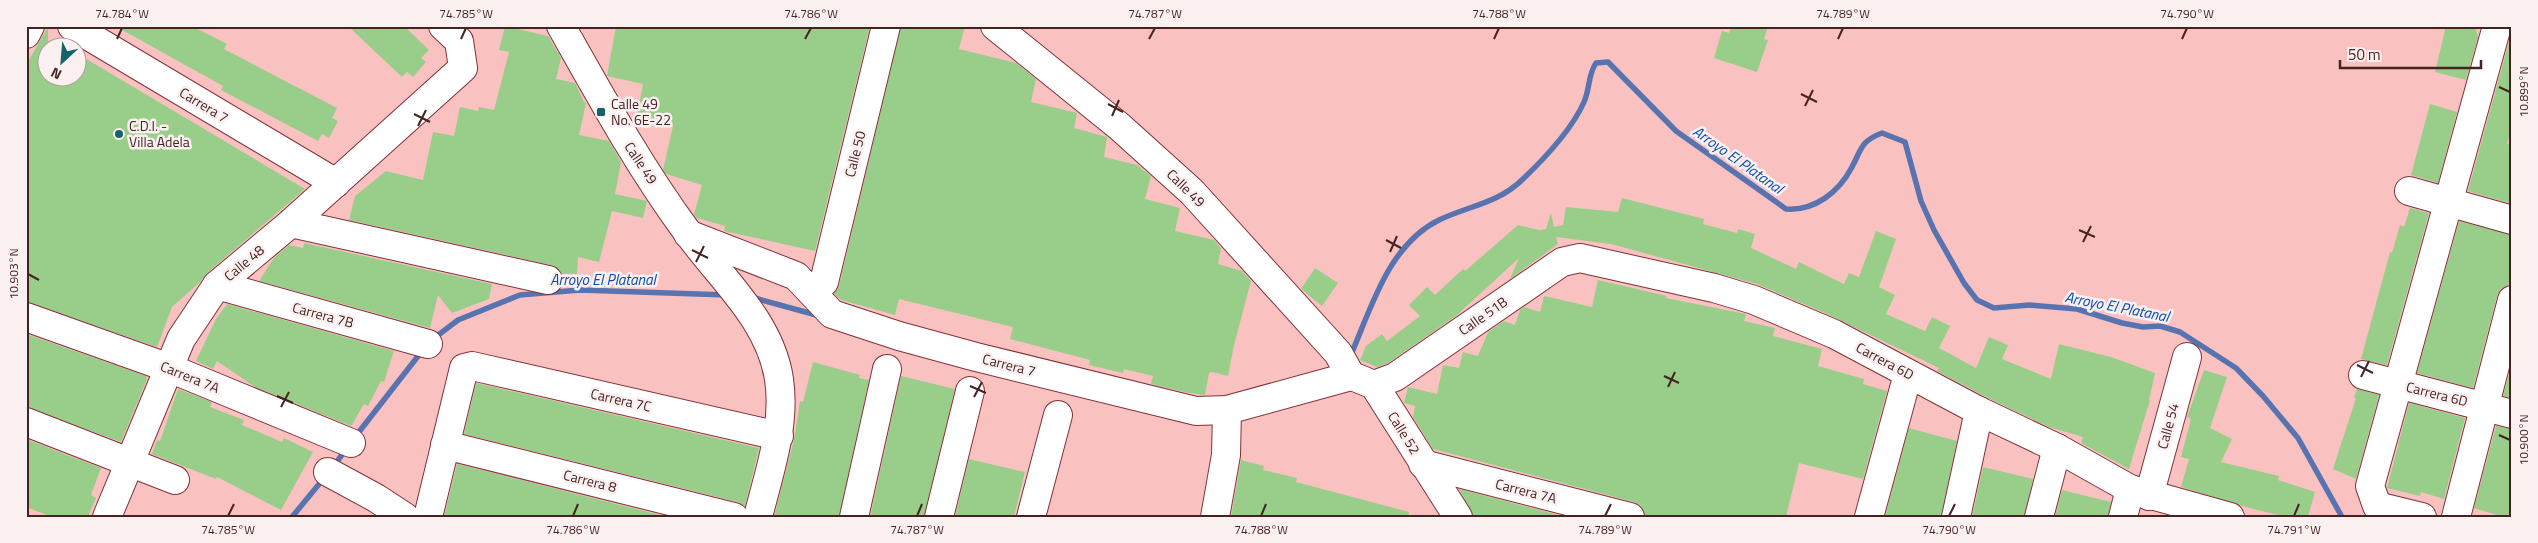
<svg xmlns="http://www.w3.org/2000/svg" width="2538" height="543" font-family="'Titillium Web',sans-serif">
<rect width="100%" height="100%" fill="#fac1c1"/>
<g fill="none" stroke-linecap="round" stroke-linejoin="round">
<!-- stream -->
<g stroke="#5874b0" stroke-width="5.5">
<polyline points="751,297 820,316"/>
<polyline points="433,339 458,320 520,295 580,290 727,295"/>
<path d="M 1350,357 C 1371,309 1388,245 1439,220 C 1468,206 1499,203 1523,179 C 1544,159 1572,129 1584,102 C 1590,89 1588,74 1596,63 L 1608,62 L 1676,131 L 1786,209 C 1815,211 1839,192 1852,167 C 1862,148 1861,141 1882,133 L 1905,142 L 1921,201 L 1934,230 L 1964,283 L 1977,300 L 1994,308 L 2029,305 L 2077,309 L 2122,323 L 2143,327 L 2160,326 L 2180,332 L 2236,368 L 2263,396 L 2298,438 L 2342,517"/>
<polyline points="355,437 422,351"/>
<polyline points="333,467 347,448"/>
<polyline points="292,517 324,478"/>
</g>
</g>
<!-- building -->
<g fill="#98ce8a">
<polygon points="115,26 192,26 227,44 224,49 337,108 332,118 338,121 329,138 322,134 318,141 221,90 223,86"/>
<polygon points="348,26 404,26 429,50 421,58 426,62 413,77 407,72 402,77"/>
<polygon points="505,26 548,36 561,58 556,79 575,83 584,102 586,103 579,135 609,141 621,162 615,194 647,201 643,218 612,211 599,262 578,257 577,274 562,274 551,265 349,220 355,196 386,171 423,180 433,132 454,136 460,107 478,111 479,107 494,110 509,52 499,50"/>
<polygon points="616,26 870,26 815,251 724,231 725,226 697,218 694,215 702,185 666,174 663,170 673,126 637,117 643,84 607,76"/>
<polygon points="901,26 965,26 959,49 1016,63 1036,79 1031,102 1077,113 1074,128 1107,137 1104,157 1137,165 1151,176 1145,199 1180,208 1175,231 1214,240 1221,248 1218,264 1242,271 1251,281 1234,345 1228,376 1212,372 1209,373 1205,395 1189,393 1151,384 1153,376 1124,369 1123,373 1089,365 1090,360 1010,339 1013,327 899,299 895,315 841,300 834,294 839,286"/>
<polygon points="1731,26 1768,26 1764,39 1768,40 1757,72 1714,58 1722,31 1729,33"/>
<polygon points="2446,26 2475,26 2478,37 2466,80 2435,72"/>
<polygon points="48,27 48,78 78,78 78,54 305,189 207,273 200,282 172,307 157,347 26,302 26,65"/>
<polygon points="2512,31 2512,127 2507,144 2512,145 2512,204 2468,191"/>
<polygon points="2430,104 2457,112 2438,183 2411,175"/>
<polygon points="1622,198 1704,219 1703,224 1737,233 1738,229 1755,234 1751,248 1796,269 1799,262 1844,284 1849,273 1859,277 1876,231 1896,239 1879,287 1895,295 1886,314 1925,331 1932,317 1950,326 1939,348 1976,368 1989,337 2008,345 2002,359 2051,379 2059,344 2111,357 2155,373 2149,400 2150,400 2129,469 2081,443 2083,437 2049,427 1986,397 1937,371 1939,368 1825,313 1757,284 1611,244 1556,237 1558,244 1510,279 1519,258 1456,316 1388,363 1377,367 1360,360 1366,346 1382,334 1387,341 1420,316 1409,305 1427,287 1435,295 1463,269 1465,271 1518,225 1539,230 1546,229 1551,213 1554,227 1563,225 1566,207 1618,212"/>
<polygon points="2410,208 2429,213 2387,365 2361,359 2390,252 2392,253 2400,225 2404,227"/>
<polygon points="2459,221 2512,235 2512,273 2508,285 2501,289 2497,296 2473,388 2417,373"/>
<polygon points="304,243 492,284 489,299 452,313 438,295 430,328 259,281 274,258 289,245 303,248"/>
<polygon points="1315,268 1338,283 1322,306 1301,289"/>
<polygon points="1598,280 1667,296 1666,298 1746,314 1744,321 1775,328 1773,336 1822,349 1818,366 1864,379 1863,384 1887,391 1863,479 1799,463 1786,517 1645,517 1641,506 1634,502 1433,449 1413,417 1415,406 1404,403 1408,387 1437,394 1443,365 1459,368 1463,352 1478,356 1488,332 1504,321 1515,325 1520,310 1524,307 1540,312 1544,296 1592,307"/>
<polygon points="227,304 394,351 384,382 381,381 368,406 364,404 351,426 255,387 217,361 213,369 196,361 216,319"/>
<polygon points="26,334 146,376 147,379 121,442 26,407"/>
<polygon points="813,362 860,375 859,378 869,380 839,517 774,517 794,440 800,401 803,402"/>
<polygon points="2512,364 2512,398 2503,396"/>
<polygon points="2204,370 2227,377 2210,428 2232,439 2221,462 2279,476 2278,480 2315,492 2308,517 2287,517 2253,509 2181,487 2189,459 2181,457 2191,419 2187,417"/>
<polygon points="901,376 955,389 924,517 870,517"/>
<polygon points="476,383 759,448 745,506 738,502 464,434"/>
<polygon points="178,389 212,402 210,407 244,420 242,425 282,442 284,438 313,452 281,510 217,477 216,479 152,454 157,440 160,441"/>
<polygon points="2357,389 2379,395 2356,479 2333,469 2356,398 2354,398"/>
<polygon points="2409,403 2465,418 2444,499 2421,492 2420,496 2387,488"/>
<polygon points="2496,426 2512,429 2512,517 2504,517 2474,508"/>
<polygon points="1909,428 1957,441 1941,517 1885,517"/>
<polygon points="26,439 101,468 91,495 96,498 88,517 52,517 26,507"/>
<polygon points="969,459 1025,472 1014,517 955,517"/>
<polygon points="1241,460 1264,466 1263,470 1297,478 1296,482 1409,512 1408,517 1231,517"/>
<polygon points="457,464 668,517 444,517"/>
<polygon points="1983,467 2033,479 2024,517 1972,517"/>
<polygon points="1459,489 1566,517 1474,517"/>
<polygon points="2062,490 2111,502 2108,517 2055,517"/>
</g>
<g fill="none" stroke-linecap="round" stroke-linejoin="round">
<!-- minor casing -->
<g stroke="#823237" stroke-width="30">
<g id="minor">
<polyline points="72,26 336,183"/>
<path d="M 561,26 C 601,97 640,168 688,233 C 721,279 770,320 779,379 C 786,426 769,472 758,517"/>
<polyline points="995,26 1120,127 1192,192 1338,353 1351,376"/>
<polyline points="26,34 30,26"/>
<polyline points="2409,191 2512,220"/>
<polyline points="291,223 548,280"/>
<polyline points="688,234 796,276 832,314 899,336 976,357 1196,411 1227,410 1351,376"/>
<polyline points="824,282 886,26"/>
<polyline points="217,285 428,344"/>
<polyline points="26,317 169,368 351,443"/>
<polyline points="2363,375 2512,414"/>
<polyline points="1357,378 1374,385 1458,517"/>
<polyline points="1374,385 1395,377 1562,262 1580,258 1714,288 1754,300 1834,334 1979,411 2057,448 2130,489 2230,517"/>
<polyline points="26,422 175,480"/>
<polyline points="445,445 734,517"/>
<polyline points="1423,464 1630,517"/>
<polyline points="328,472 376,498 405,517"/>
<polyline points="2149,496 2187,357"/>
<polyline points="107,517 181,339 217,285 291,223 463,68 459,41 443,26"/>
<polyline points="428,517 464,368 472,366 779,436"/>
<polyline points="854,517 887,369"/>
<polyline points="939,517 970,391"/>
<polyline points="1031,517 1058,415"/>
<polyline points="1215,517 1226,455 1227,410"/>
<polyline points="1869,517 1908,374"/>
<polyline points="1956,517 1979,411"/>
<polyline points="2039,517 2057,448"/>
<polyline points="2123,517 2130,489"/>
<polyline points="2422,517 2377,506 2370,486 2497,26"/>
<polyline points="2456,517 2512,300"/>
</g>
</g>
<!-- minor -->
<use href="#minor" stroke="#fff" stroke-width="28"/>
</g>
<!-- ticks -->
<path fill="none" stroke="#462223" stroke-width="2" d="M 117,39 L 122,28M 461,39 L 466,28M 805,39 L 811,28M 1149,39 L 1155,28M 1494,39 L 1499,28M 1838,39 L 1843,28M 2182,39 L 2187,28M 2499,87 L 2510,92M 1801,94 L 1817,102M 1108,104 L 1123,112M 1805,106 L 1813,90M 414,114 L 430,122M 1112,116 L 1119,100M 418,126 L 426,110M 2079,230 L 2095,237M 1386,240 L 1401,248M 2083,242 L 2091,226M 692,250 L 708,258M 1390,252 L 1397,236M 696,262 L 704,246M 28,274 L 39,280M 2357,365 L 2373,373M 1664,376 L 1679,383M 2361,377 L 2369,361M 970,386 L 986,393M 1668,387 L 1675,372M 277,396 L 293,403M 974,397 L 982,382M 281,407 L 289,392M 2499,435 L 2510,440M 228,516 L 234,504M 573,516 L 578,504M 917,516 L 922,504M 1261,516 L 1266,504M 1605,516 L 1611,504M 1949,516 L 1955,504M 2294,516 L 2299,504"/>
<!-- markers -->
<g fill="#156467" stroke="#faf0f0" stroke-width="2">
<rect x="596" y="107" width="10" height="10" rx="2.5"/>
<circle cx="119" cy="134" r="5"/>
</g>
<g text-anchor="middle" stroke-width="5" stroke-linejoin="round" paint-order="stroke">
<!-- poi labels -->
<g font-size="14" fill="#462223" stroke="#faf0f0" text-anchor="start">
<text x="611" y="109">Calle 49<tspan x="611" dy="16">No. 6E-22</tspan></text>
<text x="129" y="131">C.D.I. -<tspan x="129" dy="16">Villa Adela</tspan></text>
</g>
<!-- street labels -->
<g font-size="14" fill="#462223" stroke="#faf0f0">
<text transform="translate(204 105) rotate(31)" y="5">Carrera 7</text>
<text transform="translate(855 154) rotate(-76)" y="5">Calle 50</text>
<text transform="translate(641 163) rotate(56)" y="5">Calle 49</text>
<text transform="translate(1186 188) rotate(44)" y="5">Calle 49</text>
<text transform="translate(244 263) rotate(-40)" y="5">Calle 48</text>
<text transform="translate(323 315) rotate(15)" y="5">Carrera 7B</text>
<text transform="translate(1483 316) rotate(-35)" y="5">Calle 51B</text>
<text transform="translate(1885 361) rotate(28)" y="5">Carrera 6D</text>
<text transform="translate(1009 365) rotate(14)" y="5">Carrera 7</text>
<text transform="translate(190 377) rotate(22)" y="5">Carrera 7A</text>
<text transform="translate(2437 394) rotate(14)" y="5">Carrera 6D</text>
<text transform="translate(621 400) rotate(13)" y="5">Carrera 7C</text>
<text transform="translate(2168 426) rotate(-75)" y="5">Calle 54</text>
<text transform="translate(1404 433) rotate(58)" y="5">Calle 52</text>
<text transform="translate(590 481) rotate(14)" y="5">Carrera 8</text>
<text transform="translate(1526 491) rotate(14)" y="5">Carrera 7A</text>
</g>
<!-- water labels -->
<g font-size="15" font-style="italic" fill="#054daf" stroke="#faf0f0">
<text transform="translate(1738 160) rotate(35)" y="5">Arroyo El Platanal</text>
<text x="603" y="285">Arroyo El Platanal</text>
<text transform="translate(2117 307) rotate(11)" y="5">Arroyo El Platanal</text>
</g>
</g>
<!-- border -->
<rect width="2538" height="543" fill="none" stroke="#faf0f0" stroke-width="55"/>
<!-- north arrow -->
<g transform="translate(62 62) rotate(206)"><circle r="24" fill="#faf0f0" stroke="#b29e9e"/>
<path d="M0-4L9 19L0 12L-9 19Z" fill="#156467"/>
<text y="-8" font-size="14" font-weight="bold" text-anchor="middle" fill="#462223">N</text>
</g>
<!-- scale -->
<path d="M2340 60v8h141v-8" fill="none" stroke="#462223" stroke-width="2.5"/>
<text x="2348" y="60" font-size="15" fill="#462223" stroke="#faf0f0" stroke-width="4" paint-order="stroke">50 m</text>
<rect x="28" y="28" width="2482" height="488" fill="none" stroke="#462223" stroke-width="2"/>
<g font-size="12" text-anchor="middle" fill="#462223">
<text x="122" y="18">74.784°W</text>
<text x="466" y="18">74.785°W</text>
<text x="811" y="18">74.786°W</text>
<text x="1155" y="18">74.787°W</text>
<text x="1499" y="18">74.788°W</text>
<text x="1843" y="18">74.789°W</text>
<text x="2187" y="18">74.790°W</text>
<text transform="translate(2524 92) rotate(-90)" y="4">10.899°N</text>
<text transform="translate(14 274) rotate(-90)" y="4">10.903°N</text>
<text transform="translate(2524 440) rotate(-90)" y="4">10.900°N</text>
<text x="228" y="534">74.785°W</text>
<text x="573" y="534">74.786°W</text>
<text x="917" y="534">74.787°W</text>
<text x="1261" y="534">74.788°W</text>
<text x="1605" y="534">74.789°W</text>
<text x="1949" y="534">74.790°W</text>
<text x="2294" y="534">74.791°W</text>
</g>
</svg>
